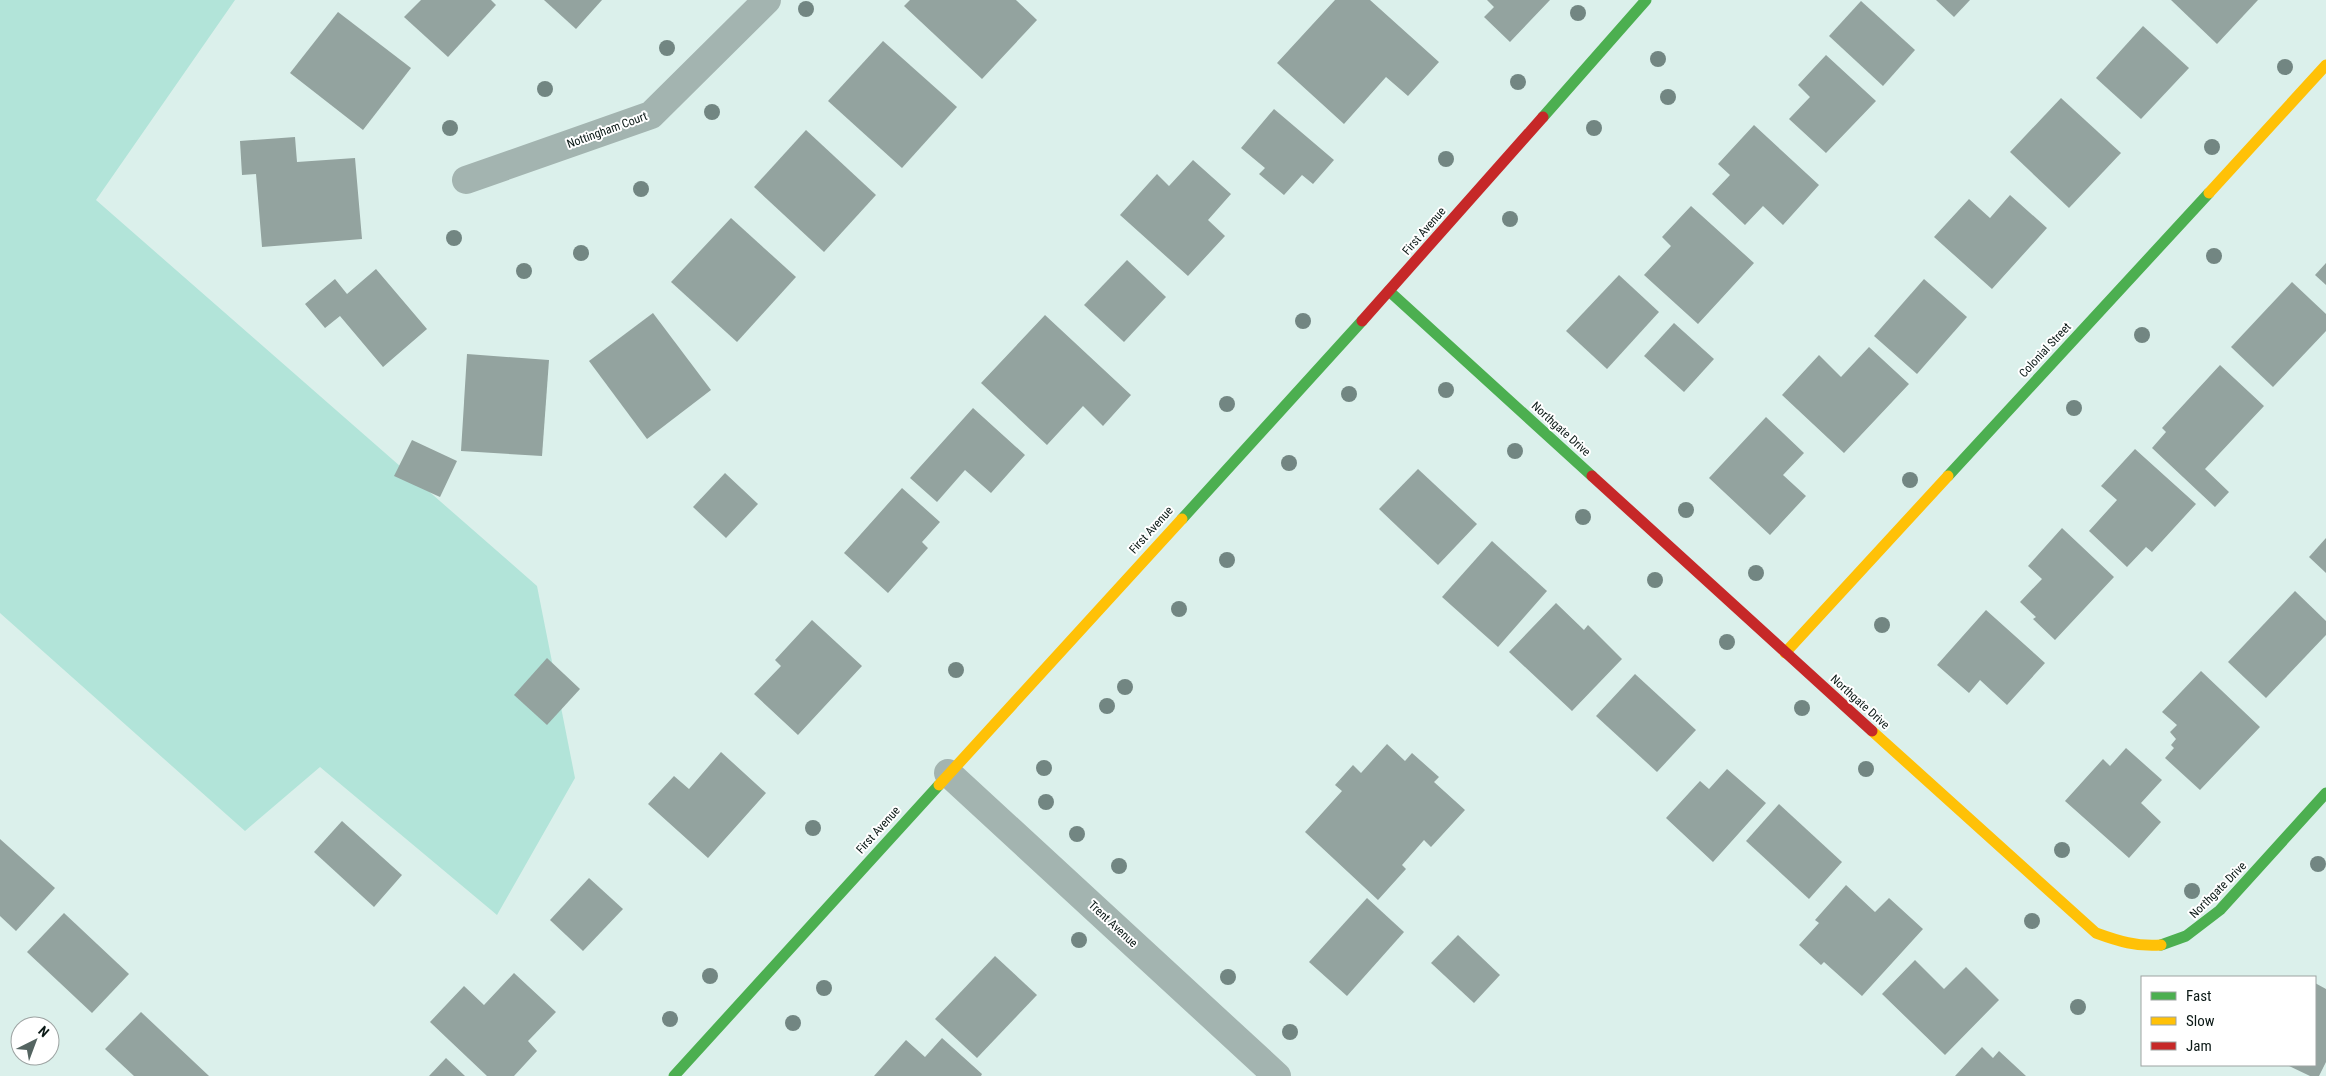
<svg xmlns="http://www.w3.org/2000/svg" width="2326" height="1076" font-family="'Roboto Condensed',sans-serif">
<rect width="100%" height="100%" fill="#dbf0eb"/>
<!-- green -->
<polygon fill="#b2e4d9" points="0,0 235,0 96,200 537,586 575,778 497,915 320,767 245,831 0,613"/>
<!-- building -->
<g fill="#93a39f">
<polygon points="421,0 491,0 496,5 448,57 404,17"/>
<polygon points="544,0 602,0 576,29"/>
<polygon points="910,0 1016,0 1037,20 982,79 904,6"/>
<polygon points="1335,0 1370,0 1439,62 1408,96 1386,77 1344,124 1277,63"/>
<polygon points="1487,0 1550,0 1510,42 1484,17 1494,7"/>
<polygon points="1936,0 1970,0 1954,17"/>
<polygon points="2171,0 2258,0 2217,44"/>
<polygon points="1861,1 1915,50 1883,86 1829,36"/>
<polygon points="338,12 411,68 363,130 290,73"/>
<polygon points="2143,26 2189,68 2141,119 2096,78"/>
<polygon points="883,41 957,107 902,168 828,101"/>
<polygon points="1826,55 1876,101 1826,153 1789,119 1810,97 1798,85"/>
<polygon points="2061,98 2121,153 2069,208 2010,152"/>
<polygon points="1274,109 1334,160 1313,184 1302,175 1284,195 1259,174 1265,168 1241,148"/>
<polygon points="1754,125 1819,185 1783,225 1763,206 1745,225 1712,194 1730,175 1718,164"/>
<polygon points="806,130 876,195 824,252 754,187"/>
<polygon points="295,137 297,162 355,158 362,239 262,247 256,174 242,175 240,141"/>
<polygon points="1193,160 1231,194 1208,220 1225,236 1188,276 1120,215 1157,174 1169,186"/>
<polygon points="2010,195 2047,228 1992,289 1934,237 1969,199 1990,218"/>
<polygon points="1691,206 1754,263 1698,324 1644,275 1671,246 1662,237"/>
<polygon points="731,218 796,277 737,342 671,282"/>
<polygon points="1127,260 1166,297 1124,342 1084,305"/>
<polygon points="2326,263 2326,285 2315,275"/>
<polygon points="376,269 427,329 383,367 340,316 325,328 305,304 335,279 347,294"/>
<polygon points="1619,275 1659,312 1607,369 1566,331"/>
<polygon points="1924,279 1967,317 1917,374 1874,336"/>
<polygon points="2292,282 2326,314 2326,331 2273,387 2231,347"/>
<polygon points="653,313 711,390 647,439 589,361"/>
<polygon points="1045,315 1131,395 1103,426 1083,406 1047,445 981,383"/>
<polygon points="1674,323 1714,359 1684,392 1644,356"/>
<polygon points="1869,347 1909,384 1844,453 1782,395 1819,355 1841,377"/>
<polygon points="467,354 549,360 542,456 461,451"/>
<polygon points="2220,365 2264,406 2205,469 2229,492 2215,507 2152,448 2166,432 2162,428"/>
<polygon points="973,408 1025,455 991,493 965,470 937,502 910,478"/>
<polygon points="1766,417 1804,453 1783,475 1806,496 1770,535 1709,478"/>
<polygon points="412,440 457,461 440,497 394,476"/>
<polygon points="2135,449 2196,504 2152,552 2146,547 2127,567 2089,531 2117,500 2101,486"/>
<polygon points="1418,469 1477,524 1438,565 1379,509"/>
<polygon points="725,473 758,504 726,538 693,507"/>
<polygon points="902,488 940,522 922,542 928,548 888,593 844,553"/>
<polygon points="2062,528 2114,577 2055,640 2033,619 2036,617 2020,602 2042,579 2028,566"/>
<polygon points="2326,538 2326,573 2309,557"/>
<polygon points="1492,541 1547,591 1498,647 1442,597"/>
<polygon points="2295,591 2326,621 2326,635 2266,698 2228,662"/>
<polygon points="1556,603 1584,630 1588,625 1622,659 1572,711 1509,652"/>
<polygon points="1986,610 2045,663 2007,705 1980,680 1969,693 1937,665"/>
<polygon points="812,620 862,666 798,735 754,694 781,666 775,660"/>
<polygon points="547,658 580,689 547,725 514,695"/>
<polygon points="2201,671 2260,727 2200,790 2165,758 2174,748 2171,745 2176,739 2170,732 2177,725 2162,712"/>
<polygon points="1635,674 1696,730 1657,772 1596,716"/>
<polygon points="1387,744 1405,761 1412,753 1439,777 1434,782 1465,810 1431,847 1424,840 1402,865 1406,869 1378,900 1305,832 1342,791 1335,785 1353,765 1361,773"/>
<polygon points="2126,748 2162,780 2141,803 2161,822 2129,858 2065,801 2103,759 2110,766"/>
<polygon points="721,752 766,793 708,858 648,804 674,776 689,789"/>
<polygon points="1727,769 1766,803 1713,862 1666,818 1700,781 1709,789"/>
<polygon points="1779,804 1842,862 1809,899 1746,841"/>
<polygon points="342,821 402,875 374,907 314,852"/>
<polygon points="0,839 55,888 16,931 0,916"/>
<polygon points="589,878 623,909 583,951 550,920"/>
<polygon points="1846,885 1875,912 1889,898 1923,929 1862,996 1824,962 1821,965 1799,945 1819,923 1815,920"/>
<polygon points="1367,898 1404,932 1347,996 1309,962"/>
<polygon points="64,913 129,974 92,1013 27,952"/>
<polygon points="1458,935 1500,975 1474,1003 1431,963"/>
<polygon points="995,956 1037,995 977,1058 935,1019"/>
<polygon points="1915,960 1944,989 1966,967 1999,1000 1945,1055 1882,994"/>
<polygon points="514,973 556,1012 528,1041 537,1051 514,1076 487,1076 430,1022 464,986 484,1005"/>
<polygon points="2315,983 2326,989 2326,1062 2319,1076 2310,1076 2287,1065 2315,1065"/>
<polygon points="141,1012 209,1076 134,1076 105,1049"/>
<polygon points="942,1038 982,1074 981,1076 874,1076 906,1040 925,1057"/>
<polygon points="1982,1047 1993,1058 1999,1051 2026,1076 1955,1076"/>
<polygon points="446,1058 465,1076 429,1076"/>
</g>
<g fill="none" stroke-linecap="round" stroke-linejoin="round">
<!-- street -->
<g stroke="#a3b4b0" stroke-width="28">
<polyline points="466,180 651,115 767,0"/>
<polyline points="948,773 1277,1076"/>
</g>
<!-- fast -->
<g stroke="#4caf50" stroke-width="11">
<polyline points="1543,117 1646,0"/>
<polyline points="1389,291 1592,476"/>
<polyline points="1948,476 2209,193"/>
<polyline points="1182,519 1362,321"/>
<polyline points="2161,945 2186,936 2220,910 2326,793"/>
<polyline points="674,1076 939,785"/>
</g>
<!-- slow -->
<g stroke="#ffc107" stroke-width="11">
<polyline points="2209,193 2326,65"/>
<polyline points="1785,653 1948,476"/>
<path d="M 1872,731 L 2096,933 C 2118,941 2137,947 2161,945"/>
<polyline points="939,785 1182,519"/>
</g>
<!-- jam -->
<g stroke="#c62828" stroke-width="11">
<polyline points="1362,321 1543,117"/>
<polyline points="1592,476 1872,731"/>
</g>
</g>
<!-- trees -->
<g fill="#728682">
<circle cx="806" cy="9" r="8"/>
<circle cx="1578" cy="13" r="8"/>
<circle cx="667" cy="48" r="8"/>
<circle cx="1658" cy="59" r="8"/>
<circle cx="2285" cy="67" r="8"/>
<circle cx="1518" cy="82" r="8"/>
<circle cx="545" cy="89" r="8"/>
<circle cx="1668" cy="97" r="8"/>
<circle cx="712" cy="112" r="8"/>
<circle cx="450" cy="128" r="8"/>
<circle cx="1594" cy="128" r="8"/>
<circle cx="2212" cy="147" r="8"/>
<circle cx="1446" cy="159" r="8"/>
<circle cx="641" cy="189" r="8"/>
<circle cx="1510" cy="219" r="8"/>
<circle cx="454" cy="238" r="8"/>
<circle cx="581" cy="253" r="8"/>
<circle cx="2214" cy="256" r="8"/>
<circle cx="524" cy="271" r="8"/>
<circle cx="1303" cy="321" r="8"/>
<circle cx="2142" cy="335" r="8"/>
<circle cx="1446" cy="390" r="8"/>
<circle cx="1349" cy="394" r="8"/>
<circle cx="1227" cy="404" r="8"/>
<circle cx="2074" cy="408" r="8"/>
<circle cx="1515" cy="451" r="8"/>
<circle cx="1289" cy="463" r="8"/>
<circle cx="1910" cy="480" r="8"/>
<circle cx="1686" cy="510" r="8"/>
<circle cx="1583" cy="517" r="8"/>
<circle cx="1227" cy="560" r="8"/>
<circle cx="1756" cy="573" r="8"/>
<circle cx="1655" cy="580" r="8"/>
<circle cx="1179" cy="609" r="8"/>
<circle cx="1882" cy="625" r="8"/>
<circle cx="1727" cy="642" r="8"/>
<circle cx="956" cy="670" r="8"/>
<circle cx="1125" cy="687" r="8"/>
<circle cx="1107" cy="706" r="8"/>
<circle cx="1802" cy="708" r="8"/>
<circle cx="1044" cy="768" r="8"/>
<circle cx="1866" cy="769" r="8"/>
<circle cx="1046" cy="802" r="8"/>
<circle cx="813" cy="828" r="8"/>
<circle cx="1077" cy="834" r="8"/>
<circle cx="2062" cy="850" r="8"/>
<circle cx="2318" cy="864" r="8"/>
<circle cx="1119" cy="866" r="8"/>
<circle cx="2192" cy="891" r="8"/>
<circle cx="2032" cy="921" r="8"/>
<circle cx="1079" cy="940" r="8"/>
<circle cx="710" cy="976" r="8"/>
<circle cx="1228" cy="977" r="8"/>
<circle cx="824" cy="988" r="8"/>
<circle cx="2078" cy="1007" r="8"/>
<circle cx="670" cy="1019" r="8"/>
<circle cx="793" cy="1023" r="8"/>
<circle cx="1290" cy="1032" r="8"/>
</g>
<g text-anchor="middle" stroke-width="4" stroke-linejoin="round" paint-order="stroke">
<!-- street labels -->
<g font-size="12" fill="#0b1916" stroke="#fff">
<text transform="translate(607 130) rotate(-20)" y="4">Nottingham Court</text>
<text transform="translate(1424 231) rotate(-49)" y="4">First Avenue</text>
<text transform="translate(2045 350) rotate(-47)" y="4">Colonial Street</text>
<text transform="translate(1561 429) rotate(42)" y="4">Northgate Drive</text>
<text transform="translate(1151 530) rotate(-48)" y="4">First Avenue</text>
<text transform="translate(1860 702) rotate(42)" y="4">Northgate Drive</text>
<text transform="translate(878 830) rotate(-48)" y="4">First Avenue</text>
<text transform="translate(2218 890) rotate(-45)" y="4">Northgate Drive</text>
<text transform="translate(1113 924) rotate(43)" y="4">Trent Avenue</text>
</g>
</g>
<!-- legend -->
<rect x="2141" y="976" width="175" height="90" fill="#ffffff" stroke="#9da3a2"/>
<rect x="2151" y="992" width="25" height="8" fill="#4caf50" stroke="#9da3a2"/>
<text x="2186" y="1001" font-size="15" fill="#0b1916">Fast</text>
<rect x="2151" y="1017" width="25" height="8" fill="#ffc107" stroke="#9da3a2"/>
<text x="2186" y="1026" font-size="15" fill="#0b1916">Slow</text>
<rect x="2151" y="1042" width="25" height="8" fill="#c62828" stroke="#9da3a2"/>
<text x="2186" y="1051" font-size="15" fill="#0b1916">Jam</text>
<!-- north arrow -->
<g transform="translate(35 1041) rotate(42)"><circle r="24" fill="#ffffff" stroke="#9da3a2"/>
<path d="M0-4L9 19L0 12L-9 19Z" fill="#546461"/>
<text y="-8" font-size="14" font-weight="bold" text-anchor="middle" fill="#0b1916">N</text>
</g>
</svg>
